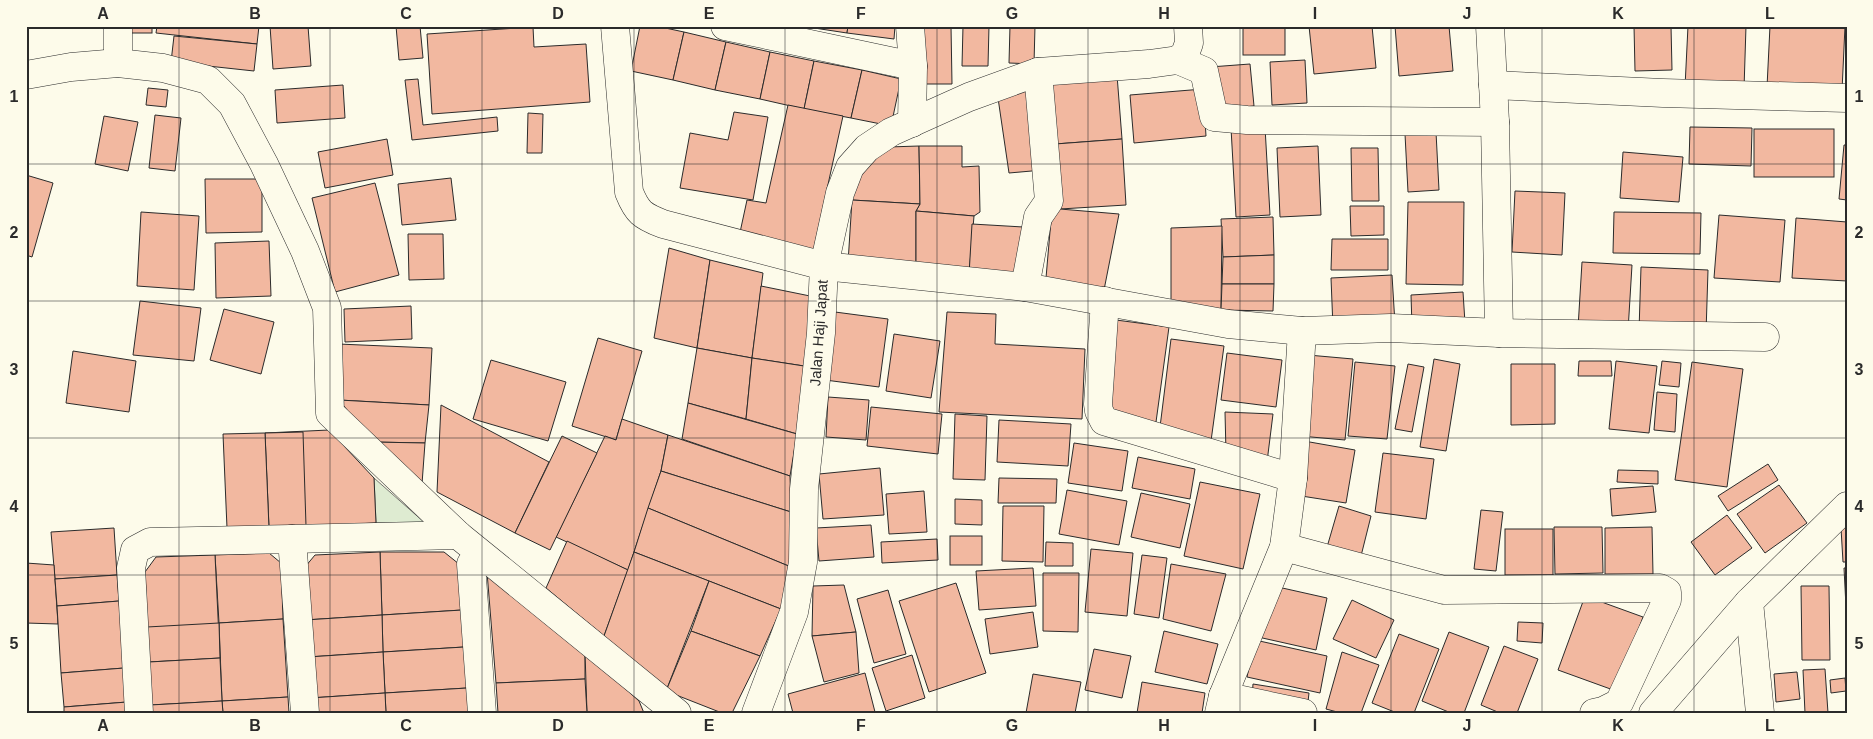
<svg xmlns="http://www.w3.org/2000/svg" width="1873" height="739" font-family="Arial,sans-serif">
<rect width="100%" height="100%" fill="#fdfbea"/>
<!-- green -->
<polygon fill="#deebd1" stroke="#74746e" points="374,478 425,523 376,523"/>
<!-- building -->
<g fill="#f2b8a0" stroke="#2b2b2b">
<rect x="123" y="26" width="29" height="7"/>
<polygon points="157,26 259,26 257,44 156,33"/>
<polygon points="270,26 308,26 311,66 273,69"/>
<polygon points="396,26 420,26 423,58 399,60"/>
<polygon points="640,26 656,26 684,32 673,80 631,71"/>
<polygon points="801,26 848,26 847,33"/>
<polygon points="848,26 895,26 894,39 847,33"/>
<polygon points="922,26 951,26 952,84 922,84"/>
<polygon points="963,26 989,26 988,66 962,66"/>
<polygon points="1010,26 1035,26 1034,64 1009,63"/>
<rect x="1243" y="26" width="42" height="29"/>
<polygon points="1309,26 1372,26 1376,68 1314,74"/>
<polygon points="1395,26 1449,26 1453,71 1399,76"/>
<polygon points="1634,26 1671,26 1672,70 1635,71"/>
<polygon points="1688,26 1746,26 1744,89 1685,87"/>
<polygon points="1770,26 1845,26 1842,91 1767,87"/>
<polygon points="533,27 534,47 586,44 590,102 432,114 427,34"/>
<polygon points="684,32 726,42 715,90 673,80"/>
<polygon points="174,36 257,44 254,71 171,62"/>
<polygon points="726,42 770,52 760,99 715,90"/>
<polygon points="770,52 814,61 804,109 760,99"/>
<polygon points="1305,60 1307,103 1272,105 1270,62"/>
<polygon points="814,61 862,70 851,118 804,109"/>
<polygon points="1250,64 1254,106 1214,110 1210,67"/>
<polygon points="862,70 901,79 891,126 851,118"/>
<polygon points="1117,75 1122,139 1055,144 1050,80"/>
<polygon points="418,79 423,125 497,117 498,131 412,140 405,80"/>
<polygon points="343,85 345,118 277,123 275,90"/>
<polygon points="1033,87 1043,170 1009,173 998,98"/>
<polygon points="148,88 168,90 166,107 146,105"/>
<polygon points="1203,89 1206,136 1134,143 1130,95"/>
<polygon points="788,105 843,116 813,253 739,237 747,200 766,203"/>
<polygon points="734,112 768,117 753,200 680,188 690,133 728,140"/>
<polygon points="528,113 543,114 542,153 527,153"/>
<polygon points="155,115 181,118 175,171 149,168"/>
<polygon points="104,116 138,122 128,171 95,164"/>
<polygon points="1265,127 1270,215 1236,217 1231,128"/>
<polygon points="1690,127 1752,128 1751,166 1689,164"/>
<rect x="1754" y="129" width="80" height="48"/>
<polygon points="1436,132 1439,190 1408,192 1405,134"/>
<polygon points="387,139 393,175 325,188 318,152"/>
<polygon points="1122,139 1126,205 1060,209 1055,144"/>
<polygon points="1844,145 1847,145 1847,200 1839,199"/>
<polygon points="919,146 920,204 852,200 858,165 888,147"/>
<polygon points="919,146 962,146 962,167 979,166 980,212 974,216 916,211 920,204"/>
<polygon points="1318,146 1321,215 1280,217 1277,148"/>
<polygon points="1351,148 1378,148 1379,201 1352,201"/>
<polygon points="1623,152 1683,157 1679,202 1620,198"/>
<polygon points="26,175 53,183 32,257 26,255"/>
<polygon points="451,178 456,220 402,225 398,184"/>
<polygon points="205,179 262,179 262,232 206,233"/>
<polygon points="375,183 399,275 335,292 312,198"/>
<polygon points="1515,191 1565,193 1562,255 1512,252"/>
<polygon points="852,200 920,204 916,211 916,270 848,263"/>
<polygon points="1408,202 1464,202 1463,285 1406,284"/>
<polygon points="1350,206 1384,206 1384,235 1351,236"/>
<polygon points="1060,209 1119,214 1104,290 1046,278 1051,220"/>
<polygon points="916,211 974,216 969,275 916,270"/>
<polygon points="141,212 199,216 194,290 137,286"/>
<polygon points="1614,212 1701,213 1700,254 1613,253"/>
<polygon points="1719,215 1785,220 1780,282 1714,278"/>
<polygon points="1273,217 1274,255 1223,257 1221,219"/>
<polygon points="1796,218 1847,222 1847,281 1792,278"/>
<polygon points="972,224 1023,227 1019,278 969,275"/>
<polygon points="1222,226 1221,310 1171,308 1171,228"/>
<polygon points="408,234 443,234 444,279 409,280"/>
<polygon points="1332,239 1388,239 1388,270 1331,270"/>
<polygon points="269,241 271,296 216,298 215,243"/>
<polygon points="669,248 710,260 697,348 654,338"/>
<polygon points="1274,255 1274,284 1222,284 1223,257"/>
<polygon points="710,260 763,273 752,358 697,348"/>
<polygon points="1582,262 1632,265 1628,331 1578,328"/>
<polygon points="1641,267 1708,270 1706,333 1639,331"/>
<polygon points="1392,275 1395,324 1333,328 1331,278"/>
<polygon points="1222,284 1274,284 1273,311 1221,310"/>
<polygon points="761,286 815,297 804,366 752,358"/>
<polygon points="1463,292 1465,323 1412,327 1411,295"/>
<polygon points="140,301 201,308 194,361 133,355"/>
<polygon points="411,306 412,339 345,342 344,309"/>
<polygon points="224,309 274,322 261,374 210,360"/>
<polygon points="835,312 888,319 879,387 825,380"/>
<polygon points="947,312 996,314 995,344 1085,349 1082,419 939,412"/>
<polygon points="1116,320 1169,327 1156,422 1104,416"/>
<polygon points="894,334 940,341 931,398 886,391"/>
<polygon points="598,338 642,351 616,440 572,426"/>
<polygon points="1171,339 1224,346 1211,441 1159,435"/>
<polygon points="338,344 432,348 429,405 339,400"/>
<polygon points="697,348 752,358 746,419 688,403"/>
<polygon points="73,351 136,361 129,412 66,403"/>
<polygon points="1227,353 1282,360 1276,407 1221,400"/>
<polygon points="1308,355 1353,359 1345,440 1300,436"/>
<polygon points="752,358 804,366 797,434 746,419"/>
<polygon points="1434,359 1460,364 1446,451 1420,447"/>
<polygon points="491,360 566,382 548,441 473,419"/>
<polygon points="1579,361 1611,361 1612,376 1578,376"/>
<polygon points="1616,361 1657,366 1649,433 1609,429"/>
<polygon points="1662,361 1681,363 1679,387 1659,385"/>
<polygon points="1355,362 1395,366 1387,439 1348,436"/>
<polygon points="1692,362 1743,369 1727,487 1675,480"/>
<polygon points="1408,364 1424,367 1412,432 1395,429"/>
<polygon points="1511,364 1555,364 1555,424 1511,425"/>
<polygon points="1657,392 1677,394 1675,432 1654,430"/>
<polygon points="828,397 869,400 866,440 826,437"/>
<polygon points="339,400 429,405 425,443 373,442"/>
<polygon points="688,403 797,434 790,476 682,439"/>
<polygon points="441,405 549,462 515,533 437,492"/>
<polygon points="871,407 942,414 938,454 867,446"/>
<polygon points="1225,412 1273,414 1267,462 1226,453"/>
<polygon points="955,414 987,416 985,480 953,479"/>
<polygon points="622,419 668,435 661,471 628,570 556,537 605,436 616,440"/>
<polygon points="999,420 1071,424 1068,466 997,462"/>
<polygon points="329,430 374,478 376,523 269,528 265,433"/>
<polygon points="303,432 306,526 269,528 265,433"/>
<polygon points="265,433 269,528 227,528 223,434"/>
<polygon points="668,435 790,476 791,512 661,471"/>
<polygon points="562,436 597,453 550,550 515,533"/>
<polygon points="1304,441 1355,450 1346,503 1295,495"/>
<polygon points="373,442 425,443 422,484"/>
<polygon points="1074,443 1128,451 1122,491 1068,483"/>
<polygon points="1383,453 1434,459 1426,519 1375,512"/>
<polygon points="1138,457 1195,469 1190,499 1132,488"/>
<polygon points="1768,464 1778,480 1728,511 1718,496"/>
<polygon points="880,468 884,515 823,519 819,474"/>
<polygon points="1618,470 1658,471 1658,484 1617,482"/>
<polygon points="661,471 791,512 791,567 648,508"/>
<polygon points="999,478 1057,479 1056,503 998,503"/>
<polygon points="1200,482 1260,494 1243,569 1184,556"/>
<polygon points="1779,485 1807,523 1765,553 1737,514"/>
<polygon points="1653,486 1656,512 1612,516 1610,489"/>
<polygon points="1067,490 1127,501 1119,545 1059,534"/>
<polygon points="924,491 927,532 889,534 886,494"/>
<polygon points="1141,493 1190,504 1180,548 1131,537"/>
<polygon points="955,499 982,500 982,525 955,524"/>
<polygon points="1003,506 1044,506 1043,562 1002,561"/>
<polygon points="1339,506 1371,516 1359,564 1325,554"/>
<polygon points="648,508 791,567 781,609 634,552"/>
<polygon points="1481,510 1503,512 1496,571 1474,569"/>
<polygon points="1727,515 1752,548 1715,575 1691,542"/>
<polygon points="1847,524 1847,562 1843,562 1841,528"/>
<polygon points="871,525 874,557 819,561 816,528"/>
<polygon points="1554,527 1602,527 1603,573 1555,574"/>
<polygon points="1652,527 1653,574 1605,574 1605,528"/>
<polygon points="114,528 117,575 55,579 51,532"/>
<rect x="1505" y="529" width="48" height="46"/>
<rect x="950" y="536" width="32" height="29"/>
<polygon points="937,539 938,560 882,563 881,542"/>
<polygon points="567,541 628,570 604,636 546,588"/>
<polygon points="1046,542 1073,543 1073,566 1045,566"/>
<polygon points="1091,549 1133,553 1127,616 1085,612"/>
<polygon points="380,552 444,552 459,564 462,610 382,615"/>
<polygon points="380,552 382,615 305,620 305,567 315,555"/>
<polygon points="634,552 709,581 666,691 604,636"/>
<polygon points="269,553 281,563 283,619 219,623 215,555"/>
<polygon points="215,555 220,658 149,662 145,572 156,557"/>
<polygon points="1142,555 1167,558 1159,618 1134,614"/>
<polygon points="26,563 54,565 58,624 26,623"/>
<polygon points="1171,564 1226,574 1211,631 1163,619"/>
<polygon points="1033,568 1036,606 979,610 976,571"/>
<polygon points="1844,568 1847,568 1847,607 1846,607"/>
<polygon points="487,572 585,652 585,679 496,683"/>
<polygon points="1043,573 1079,573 1078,632 1043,631"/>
<polygon points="117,575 119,601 57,606 55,579"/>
<polygon points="709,581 781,609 760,656 691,631"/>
<polygon points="956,583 986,673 929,692 899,601"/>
<polygon points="844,585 856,632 812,636 813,586"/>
<polygon points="1269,585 1327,598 1316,650 1258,637"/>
<polygon points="1801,586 1829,586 1830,660 1802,660"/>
<polygon points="888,590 906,654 874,663 857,599"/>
<polygon points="1585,596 1643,617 1616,691 1558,670"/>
<polygon points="1352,600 1394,620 1376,658 1333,639"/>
<polygon points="119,601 124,668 61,673 57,606"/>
<polygon points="462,610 464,647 383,652 382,615"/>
<polygon points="1033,612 1038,647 990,654 985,619"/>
<polygon points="382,615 383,652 308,657 305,620"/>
<polygon points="283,619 288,697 222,701 219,623"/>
<polygon points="1518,622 1543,623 1542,643 1517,641"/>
<polygon points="219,623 220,658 149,662 147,627"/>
<polygon points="691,631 760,656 732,713 722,713 666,691"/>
<polygon points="1164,631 1218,644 1207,684 1155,672"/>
<polygon points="856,632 859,673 824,682 812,636"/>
<polygon points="1449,632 1489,647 1464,713 1451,713 1422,701"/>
<polygon points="1399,634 1439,649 1414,713 1397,713 1372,703"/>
<polygon points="1255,640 1327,656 1320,693 1247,677"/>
<polygon points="1504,646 1538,659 1517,713 1500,713 1481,705"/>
<polygon points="464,647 467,688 385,693 383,652"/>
<polygon points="1094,649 1131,656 1122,698 1085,690"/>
<polygon points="383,652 385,693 310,698 308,657"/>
<polygon points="585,652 639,701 644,713 587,713"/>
<polygon points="1342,652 1379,665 1361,713 1341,713 1326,709"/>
<polygon points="912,655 925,698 886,711 872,668"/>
<polygon points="220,658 222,701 150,705 149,662"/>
<polygon points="124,668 127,702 64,707 61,673"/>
<polygon points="1825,669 1828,713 1805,713 1803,670"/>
<polygon points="1797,672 1800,699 1776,702 1774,674"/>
<polygon points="865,673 875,712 793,713 788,694"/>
<polygon points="1033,674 1081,682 1075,713 1026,713"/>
<polygon points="1845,678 1846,691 1831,693 1830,680"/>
<polygon points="585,679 587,713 498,713 496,683"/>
<polygon points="1142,682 1205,693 1202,713 1137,713"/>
<polygon points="1253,684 1309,693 1307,710 1252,698"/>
<polygon points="467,688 469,713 386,713 385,693"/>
<polygon points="385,693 386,713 311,713 310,698"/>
<polygon points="288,697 289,713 223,713 222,701"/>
<polygon points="222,701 223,713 151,713 150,705"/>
<polygon points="127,702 127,713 64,713 64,707"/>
</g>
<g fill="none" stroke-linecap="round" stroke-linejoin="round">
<!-- street casing -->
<g stroke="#2b2b2b" stroke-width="29">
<g id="street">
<path d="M 615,26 L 629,192 C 637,212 642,216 663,224 L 824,266 L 821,333 L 804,489 L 803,562 L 794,612 L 756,713"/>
<polyline points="725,26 913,66"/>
<polyline points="910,26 913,66 912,123"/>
<polyline points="1188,26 1189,43 1185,54 1178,60 1149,64 1038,72 969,97 891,132 867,148 850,167 840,193 824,266 1025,287 1228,324 1302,331 1391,328 1499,333 1765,337"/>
<polyline points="1490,26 1495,122 1499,333"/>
<polyline points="1178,60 1204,71 1214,117 1247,120 1495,122"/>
<polyline points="118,63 118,26"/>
<polyline points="26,75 71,67 118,63 163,68 208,80 232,104 264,164 305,251 327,308 330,413 458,535 677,713"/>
<polyline points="1493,85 1663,93 1847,98"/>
<polyline points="1025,287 1038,217 1049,201 1038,72"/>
<polyline points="1105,301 1098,404 1099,411 1104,421 1293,478"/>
<polyline points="292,539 458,535"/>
<polyline points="1284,547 1444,590 1660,588 1667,592 1667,600 1619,703 1603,711 1594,713"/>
<polyline points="471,564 482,713"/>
<polyline points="1223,696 1303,713"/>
<polyline points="139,713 131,568 135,550 150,542 292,539 305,713"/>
<polyline points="1219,713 1223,696 1284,547 1293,478 1302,331"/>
<polyline points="1653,713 1749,602"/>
<polyline points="1760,713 1749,602 1847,506"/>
</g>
</g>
<!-- street -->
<use href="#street" stroke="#fdfbea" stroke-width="28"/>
</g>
<!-- grid -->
<path fill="none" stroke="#2b2b2b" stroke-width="1" stroke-opacity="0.55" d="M 179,26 L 179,713M 330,26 L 330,713M 482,26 L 482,713M 634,26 L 634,713M 785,26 L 785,713M 937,26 L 937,713M 1088,26 L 1088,713M 1240,26 L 1240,713M 1391,26 L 1391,713M 1542,26 L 1542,713M 1694,26 L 1694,713M 26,164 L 1847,164M 26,301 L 1847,301M 26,438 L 1847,438M 26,575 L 1847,575"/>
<g text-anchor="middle" stroke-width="4" stroke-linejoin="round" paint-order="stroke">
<!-- street labels -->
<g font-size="15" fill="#2b2b2b" stroke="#fdfbea">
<text transform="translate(819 333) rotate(-86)" y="5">Jalan Haji Japat</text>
</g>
</g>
<!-- border -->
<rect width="1873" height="739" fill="none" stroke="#fdfbea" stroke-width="55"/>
<rect x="28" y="28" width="1818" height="684" fill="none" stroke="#2b2b2b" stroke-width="2"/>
<g font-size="16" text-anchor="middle" font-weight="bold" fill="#2b2b2b">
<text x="103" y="19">A</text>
<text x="255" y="19">B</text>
<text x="406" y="19">C</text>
<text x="558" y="19">D</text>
<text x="709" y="19">E</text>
<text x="861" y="19">F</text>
<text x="1012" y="19">G</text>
<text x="1164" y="19">H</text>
<text x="1315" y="19">I</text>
<text x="1467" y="19">J</text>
<text x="1618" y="19">K</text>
<text x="1770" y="19">L</text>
<text x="14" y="102">1</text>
<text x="1859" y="102">1</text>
<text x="14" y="238">2</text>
<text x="1859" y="238">2</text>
<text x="14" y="375">3</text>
<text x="1859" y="375">3</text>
<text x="14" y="512">4</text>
<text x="1859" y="512">4</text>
<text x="14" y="649">5</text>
<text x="1859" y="649">5</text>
<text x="103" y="731">A</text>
<text x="255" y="731">B</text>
<text x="406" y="731">C</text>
<text x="558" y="731">D</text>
<text x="709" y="731">E</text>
<text x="861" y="731">F</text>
<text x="1012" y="731">G</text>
<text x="1164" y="731">H</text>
<text x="1315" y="731">I</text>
<text x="1467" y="731">J</text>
<text x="1618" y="731">K</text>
<text x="1770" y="731">L</text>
</g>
</svg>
